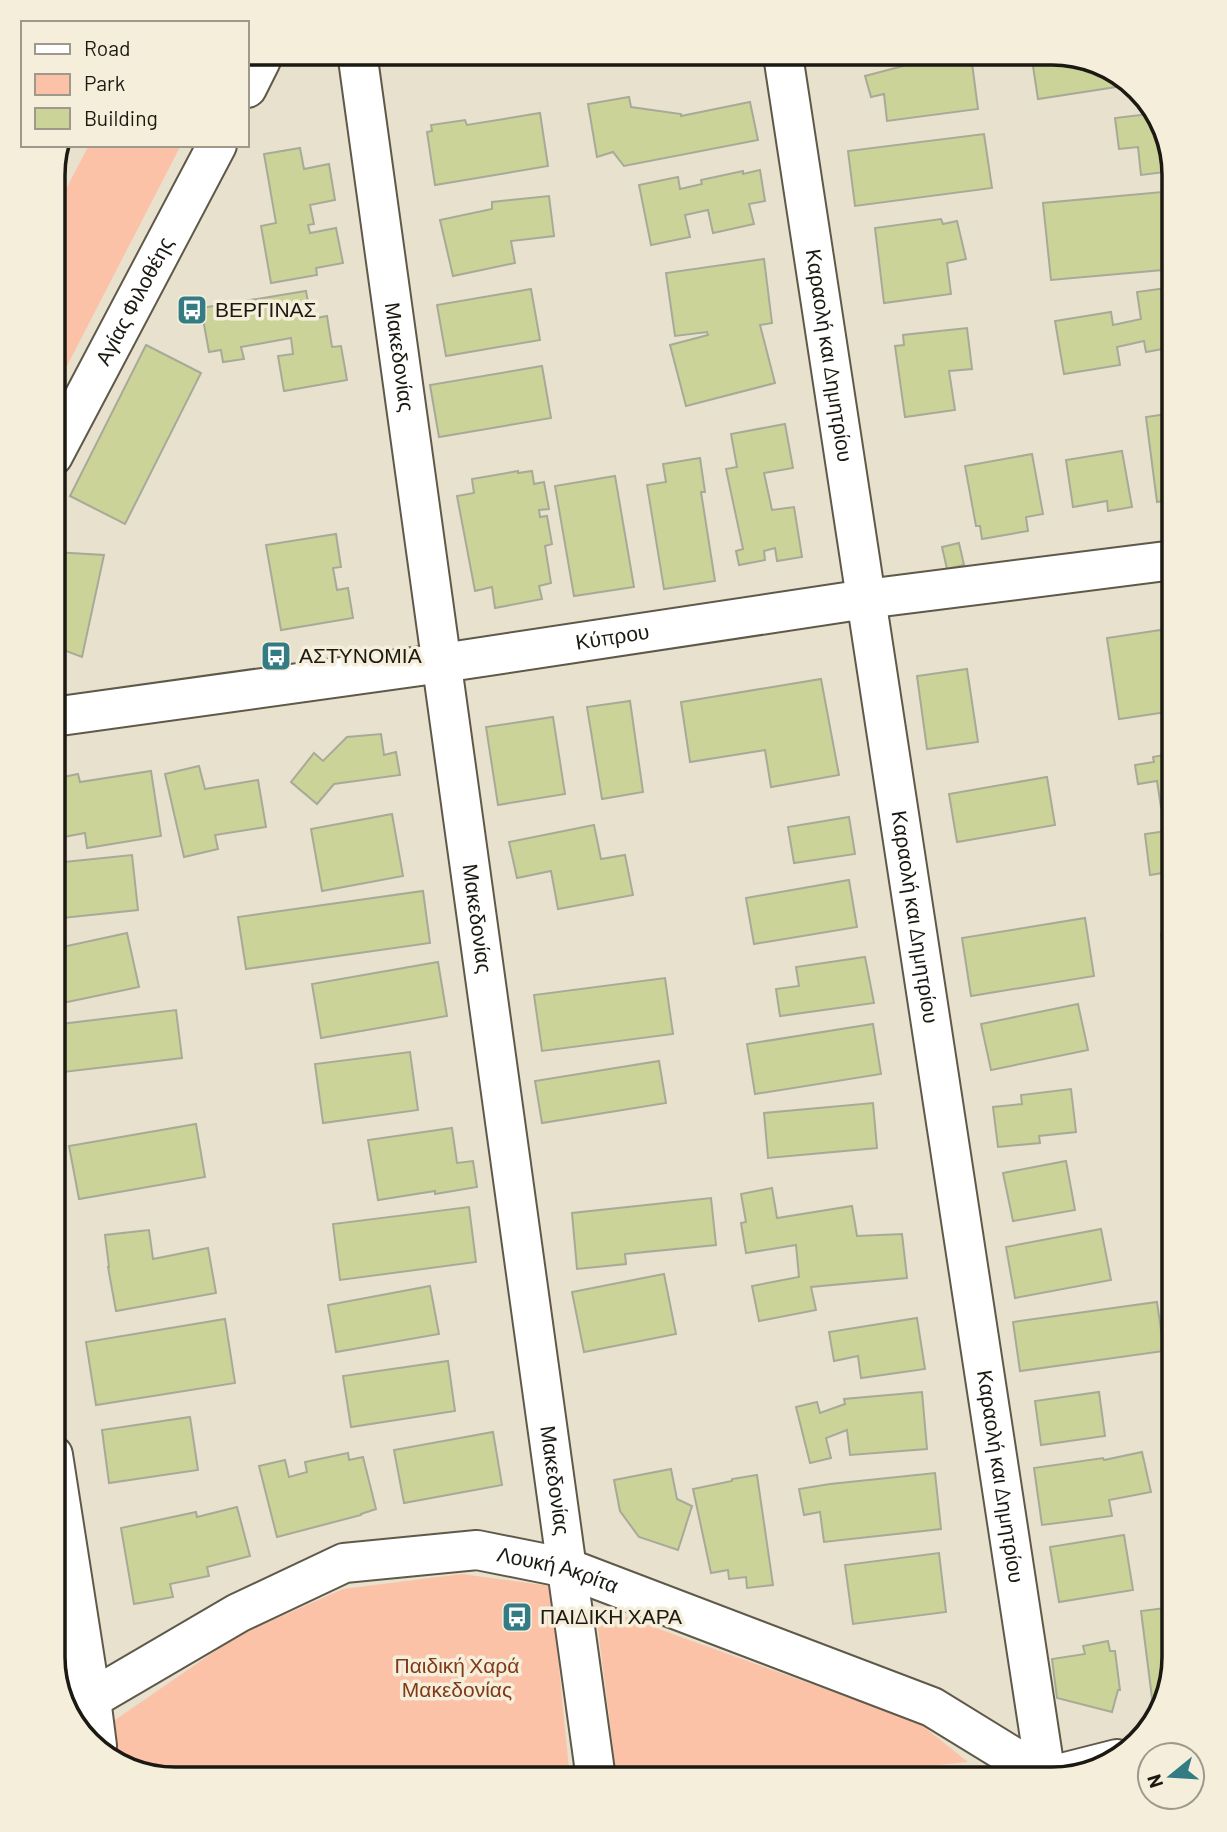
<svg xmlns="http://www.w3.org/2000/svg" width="1227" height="1832" font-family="Barlow,sans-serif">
<rect width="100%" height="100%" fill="#e7e1ce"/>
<!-- green -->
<g fill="#fcc2a8">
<polygon points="89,145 181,145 53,393 53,214"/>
<polygon points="462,1574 551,1586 570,1779 167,1779 116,1764 112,1722 237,1636 343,1589"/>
<polygon points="595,1606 919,1723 968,1762 798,1779 617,1779"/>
</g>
<!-- building -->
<g fill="#ccd399" stroke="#a8aa98" stroke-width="2">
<polygon points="1031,53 1060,53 1114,69 1129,85 1038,99"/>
<polygon points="949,54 966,54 969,63 972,63 978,109 887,121 884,94 871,97 865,76"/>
<polygon points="629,97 631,107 681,114 681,116 750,102 758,140 624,166 613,152 597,157 588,104"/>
<polygon points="540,113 548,166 435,185 427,132 432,131 431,125 465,120 467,125"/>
<polygon points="1157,113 1174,171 1141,175 1138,147 1119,149 1115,118"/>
<polygon points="984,134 992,188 855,206 848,151"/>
<polygon points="300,148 304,169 329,164 335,200 310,205 314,224 308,225 310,233 336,228 343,263 316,268 317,275 271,283 261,226 276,223 264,154"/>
<polygon points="760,170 765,201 749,204 754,224 713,233 708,210 685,215 690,237 651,245 639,185 678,177 680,189 702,184 701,180 743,171 743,174"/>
<polygon points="1173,191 1174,269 1051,280 1043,203"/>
<polygon points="549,196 554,236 511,241 515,263 453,276 440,220 492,209 492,202"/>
<polygon points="941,219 943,224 957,221 966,259 947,263 951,294 884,303 875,228"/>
<polygon points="764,259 772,323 760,325 775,383 686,406 670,345 708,335 707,332 675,336 666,273"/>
<polygon points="1174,287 1174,347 1146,352 1144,341 1117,347 1120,365 1064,374 1055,321 1111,312 1113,325 1141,319 1137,292"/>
<polygon points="531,289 540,340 446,356 437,305"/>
<polygon points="306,291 311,319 327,316 332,347 341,346 347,380 284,391 278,356 293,354 291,338 241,347 244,359 223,362 221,350 209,352 201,308"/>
<polygon points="967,328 972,369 949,371 955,410 905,417 895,346 904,345 903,335"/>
<polygon points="146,345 201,373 125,524 70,496"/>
<polygon points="542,366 551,418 439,437 430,385"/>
<polygon points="1174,413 1174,499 1157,502 1146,417"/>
<polygon points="785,424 793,468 764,473 772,510 794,507 802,557 777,561 775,548 764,551 765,560 739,565 736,551 743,549 726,469 737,467 731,434"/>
<polygon points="1122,451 1132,507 1108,511 1107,501 1073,507 1066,460"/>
<polygon points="1032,454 1043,514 1026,517 1028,531 982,539 980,526 976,526 965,466"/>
<polygon points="700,458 705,492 701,492 715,581 664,589 647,485 666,482 663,464"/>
<polygon points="518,471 518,473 532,471 534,484 544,482 549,509 539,510 540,517 547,516 552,544 545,546 551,583 539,586 542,599 495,608 492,587 475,591 457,496 474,493 472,479"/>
<polygon points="615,476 634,587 574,596 555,486"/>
<polygon points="336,534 341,567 333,568 337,590 348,588 353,618 281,630 266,545"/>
<polygon points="959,543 964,565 947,569 942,547"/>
<polygon points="53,552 104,555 82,657 53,646"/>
<polygon points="1174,628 1174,711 1119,719 1107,638"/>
<polygon points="967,669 978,742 927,749 917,676"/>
<polygon points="821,679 839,775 771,787 765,750 690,762 681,702"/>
<polygon points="630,701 643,792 602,799 587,707"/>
<polygon points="553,717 565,794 498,805 486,727"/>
<polygon points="381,734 384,755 396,752 400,775 334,784 317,804 291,782 314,753 323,761 347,737"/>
<polygon points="1174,753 1174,805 1161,807 1157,781 1138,784 1135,765 1154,762 1153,757"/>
<polygon points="199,766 205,789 258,780 266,827 215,835 218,849 184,857 165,774"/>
<polygon points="151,771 161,836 87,848 85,833 53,839 53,779 78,774 80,782"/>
<polygon points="1047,777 1055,825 957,842 949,794"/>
<polygon points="392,814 403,876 322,891 311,829"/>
<polygon points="849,817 855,854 794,863 788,827"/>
<polygon points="594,825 601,859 625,855 633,895 558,909 551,871 517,878 509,842"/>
<polygon points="1174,830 1174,871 1150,875 1145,834"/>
<polygon points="132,855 138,910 53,919 53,869 56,869 55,863"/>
<polygon points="849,880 857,927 754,944 746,898"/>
<polygon points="423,891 430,943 246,969 238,917"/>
<polygon points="1085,918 1094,976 971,996 962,938"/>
<polygon points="1174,932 1174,967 1166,969 1161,934"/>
<polygon points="127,933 139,987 53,1005 53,949"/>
<polygon points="865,957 874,1003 780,1016 776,989 799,986 796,967"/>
<polygon points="438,962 447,1016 321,1038 312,984"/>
<polygon points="665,978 673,1034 542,1051 534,995"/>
<polygon points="1078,1004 1088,1050 991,1070 981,1024"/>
<polygon points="176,1010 182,1058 55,1073 53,1050 53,1025"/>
<polygon points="873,1024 881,1074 755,1094 747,1044"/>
<polygon points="410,1052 418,1110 323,1123 315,1064"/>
<polygon points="659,1061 666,1103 542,1123 535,1081"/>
<polygon points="1071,1089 1076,1132 1039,1136 1040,1143 998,1147 993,1107 1022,1104 1021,1095"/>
<polygon points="873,1103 877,1148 768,1158 764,1113"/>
<polygon points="196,1124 205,1177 79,1199 69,1146"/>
<polygon points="452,1128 457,1163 473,1161 477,1187 435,1194 435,1191 378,1200 368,1140"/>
<polygon points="1066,1161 1075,1210 1013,1221 1003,1173"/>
<polygon points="772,1188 777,1218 852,1206 857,1236 902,1234 907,1278 811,1287 816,1310 759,1321 752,1286 799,1277 796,1245 746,1253 741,1223 746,1222 741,1194"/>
<polygon points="711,1198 716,1245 625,1254 626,1264 577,1269 572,1213"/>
<polygon points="469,1207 476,1262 340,1280 333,1224"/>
<polygon points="1101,1229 1111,1280 1015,1298 1006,1247"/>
<polygon points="149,1230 153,1259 208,1248 216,1293 116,1311 108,1267 109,1267 105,1235"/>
<polygon points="664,1274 676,1334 584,1352 572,1292"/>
<polygon points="430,1286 439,1334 336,1352 328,1305"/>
<polygon points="1157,1302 1164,1351 1020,1371 1013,1322"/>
<polygon points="917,1318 925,1369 861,1378 858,1356 834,1361 829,1332"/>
<polygon points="225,1319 235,1383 96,1405 86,1342"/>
<polygon points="448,1361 455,1411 351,1427 343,1376"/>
<polygon points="922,1392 927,1449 850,1455 847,1430 826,1438 831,1458 810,1463 796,1407 817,1402 820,1413 845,1404 844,1399"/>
<polygon points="1099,1392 1105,1436 1041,1445 1035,1401"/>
<polygon points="190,1417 198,1470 109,1483 102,1430"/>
<polygon points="493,1432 502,1485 404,1503 394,1450"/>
<polygon points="1142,1452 1151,1492 1109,1500 1112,1516 1042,1525 1034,1468 1103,1458 1104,1460"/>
<polygon points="348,1453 349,1460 363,1457 376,1509 361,1514 361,1515 277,1537 259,1466 285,1460 289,1477 307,1472 305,1462"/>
<polygon points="671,1469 677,1499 692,1506 678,1550 639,1537 620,1511 614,1480"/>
<polygon points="935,1473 941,1529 824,1542 820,1512 804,1515 799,1489 830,1484"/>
<polygon points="757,1475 773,1585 747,1588 746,1577 729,1579 728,1570 711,1573 693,1489 732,1481 732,1479"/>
<polygon points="237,1507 250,1556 207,1567 209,1576 170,1584 173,1597 134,1604 121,1528 196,1512 197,1517"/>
<polygon points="1124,1535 1133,1590 1059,1602 1050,1547"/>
<polygon points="939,1553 946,1612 853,1624 845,1565"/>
<polygon points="1174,1607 1174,1658 1162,1705 1153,1706 1141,1611"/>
<polygon points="1108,1641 1110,1651 1115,1651 1120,1690 1118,1690 1112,1712 1057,1698 1052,1659 1085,1654 1083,1646"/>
</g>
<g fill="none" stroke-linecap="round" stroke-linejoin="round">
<!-- minor casing -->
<g stroke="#5f594a" stroke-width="42">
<g id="minor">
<path id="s1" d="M 783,55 L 1046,1777"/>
<path id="s2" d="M 358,59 L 596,1779"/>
<polyline points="247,88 261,60"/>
<path id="s3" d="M 53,456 L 217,145"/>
<path id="s4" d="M 53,717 L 442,663 L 866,599 L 1174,560"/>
<polyline points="53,1455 91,1699 97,1746"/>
<path id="s5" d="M 70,1720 L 91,1699 L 238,1613 L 344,1563 L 477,1550 L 567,1568 L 932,1707 L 1046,1777"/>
<polyline points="1021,1779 1046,1777 1117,1759"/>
</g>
</g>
<!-- minor -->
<use href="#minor" stroke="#fff" stroke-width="38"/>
</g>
<!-- icons -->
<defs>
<g id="bus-square" transform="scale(1.575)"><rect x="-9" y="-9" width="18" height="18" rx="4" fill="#347c84" stroke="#f5eedb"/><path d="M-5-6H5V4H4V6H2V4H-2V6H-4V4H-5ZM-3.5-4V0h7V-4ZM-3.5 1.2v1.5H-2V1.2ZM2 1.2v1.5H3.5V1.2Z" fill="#fff"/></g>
</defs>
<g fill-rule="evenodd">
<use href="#bus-square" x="192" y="310"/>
<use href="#bus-square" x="276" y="656"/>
<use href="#bus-square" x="517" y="1617"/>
</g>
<g text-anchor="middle" stroke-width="7" stroke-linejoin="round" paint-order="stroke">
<!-- street labels -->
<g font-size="21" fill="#1b1912" stroke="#f5eedb">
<text dy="7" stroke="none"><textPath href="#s3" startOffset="175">Αγίας Φιλοθέης</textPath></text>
<text dy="7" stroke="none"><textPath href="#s1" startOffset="304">Καραολή και Δημητρίου</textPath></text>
<text dy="7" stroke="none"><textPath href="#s2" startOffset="301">Μακεδονίας</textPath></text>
<text dy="7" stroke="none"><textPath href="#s4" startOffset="565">Κύπρου</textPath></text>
<text dy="7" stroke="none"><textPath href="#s1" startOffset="872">Καραολή και Δημητρίου</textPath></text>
<text dy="7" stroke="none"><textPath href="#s2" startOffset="868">Μακεδονίας</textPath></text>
<text dy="7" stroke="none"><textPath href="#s1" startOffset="1438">Καραολή και Δημητρίου</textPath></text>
<text dy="7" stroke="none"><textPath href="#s2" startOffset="1435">Μακεδονίας</textPath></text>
<text dy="7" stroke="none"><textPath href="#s5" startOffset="534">Λουκή Ακρίτα</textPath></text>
</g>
<!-- poi labels -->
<g font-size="21" fill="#1b1912" stroke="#f5eedb" text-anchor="start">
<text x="215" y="317">ΒΕΡΓΙΝΑΣ</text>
<text x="299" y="663">ΑΣΤΥΝΟΜΙΑ</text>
<text x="540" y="1624">ΠΑΙΔΙΚΗ ΧΑΡΑ</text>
</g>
<!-- park labels -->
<g font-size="21" fill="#803a17" stroke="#f5eedb">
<text x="457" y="1673">Παιδική Χαρά<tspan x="457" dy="24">Μακεδονίας</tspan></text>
</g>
</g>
<!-- crop -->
<path d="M0 0H1227V1832H0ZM175 65H1052A110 110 0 0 1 1162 175V1657A110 110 0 0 1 1052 1767H175A110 110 0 0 1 65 1657V175A110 110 0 0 1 175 65Z" fill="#f5eedb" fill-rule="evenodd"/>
<path fill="none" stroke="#1b1912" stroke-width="3.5" d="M175 65H1052A110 110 0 0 1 1162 175V1657A110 110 0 0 1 1052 1767H175A110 110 0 0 1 65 1657V175A110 110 0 0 1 175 65Z"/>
<!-- legend -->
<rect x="21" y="21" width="228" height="126" fill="#f5eedb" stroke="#9e998b" stroke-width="2"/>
<rect x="35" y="44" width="35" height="10" fill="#ffffff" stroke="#9e998b" stroke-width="2"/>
<text x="84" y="56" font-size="21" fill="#1b1912">Road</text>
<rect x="35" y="74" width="35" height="21" fill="#fcc2a8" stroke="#9e998b" stroke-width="2"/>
<text x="84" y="91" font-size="21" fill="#1b1912">Park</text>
<rect x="35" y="108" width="35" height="21" fill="#ccd399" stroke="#9e998b" stroke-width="2"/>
<text x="84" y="126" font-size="21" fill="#1b1912">Building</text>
<!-- north arrow -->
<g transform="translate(1171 1776) rotate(252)"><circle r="33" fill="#f5eedb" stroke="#9e998b" stroke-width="2"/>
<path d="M0-5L12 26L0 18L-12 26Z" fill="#347c84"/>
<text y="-10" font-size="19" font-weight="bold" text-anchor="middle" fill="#1b1912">N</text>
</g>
</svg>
